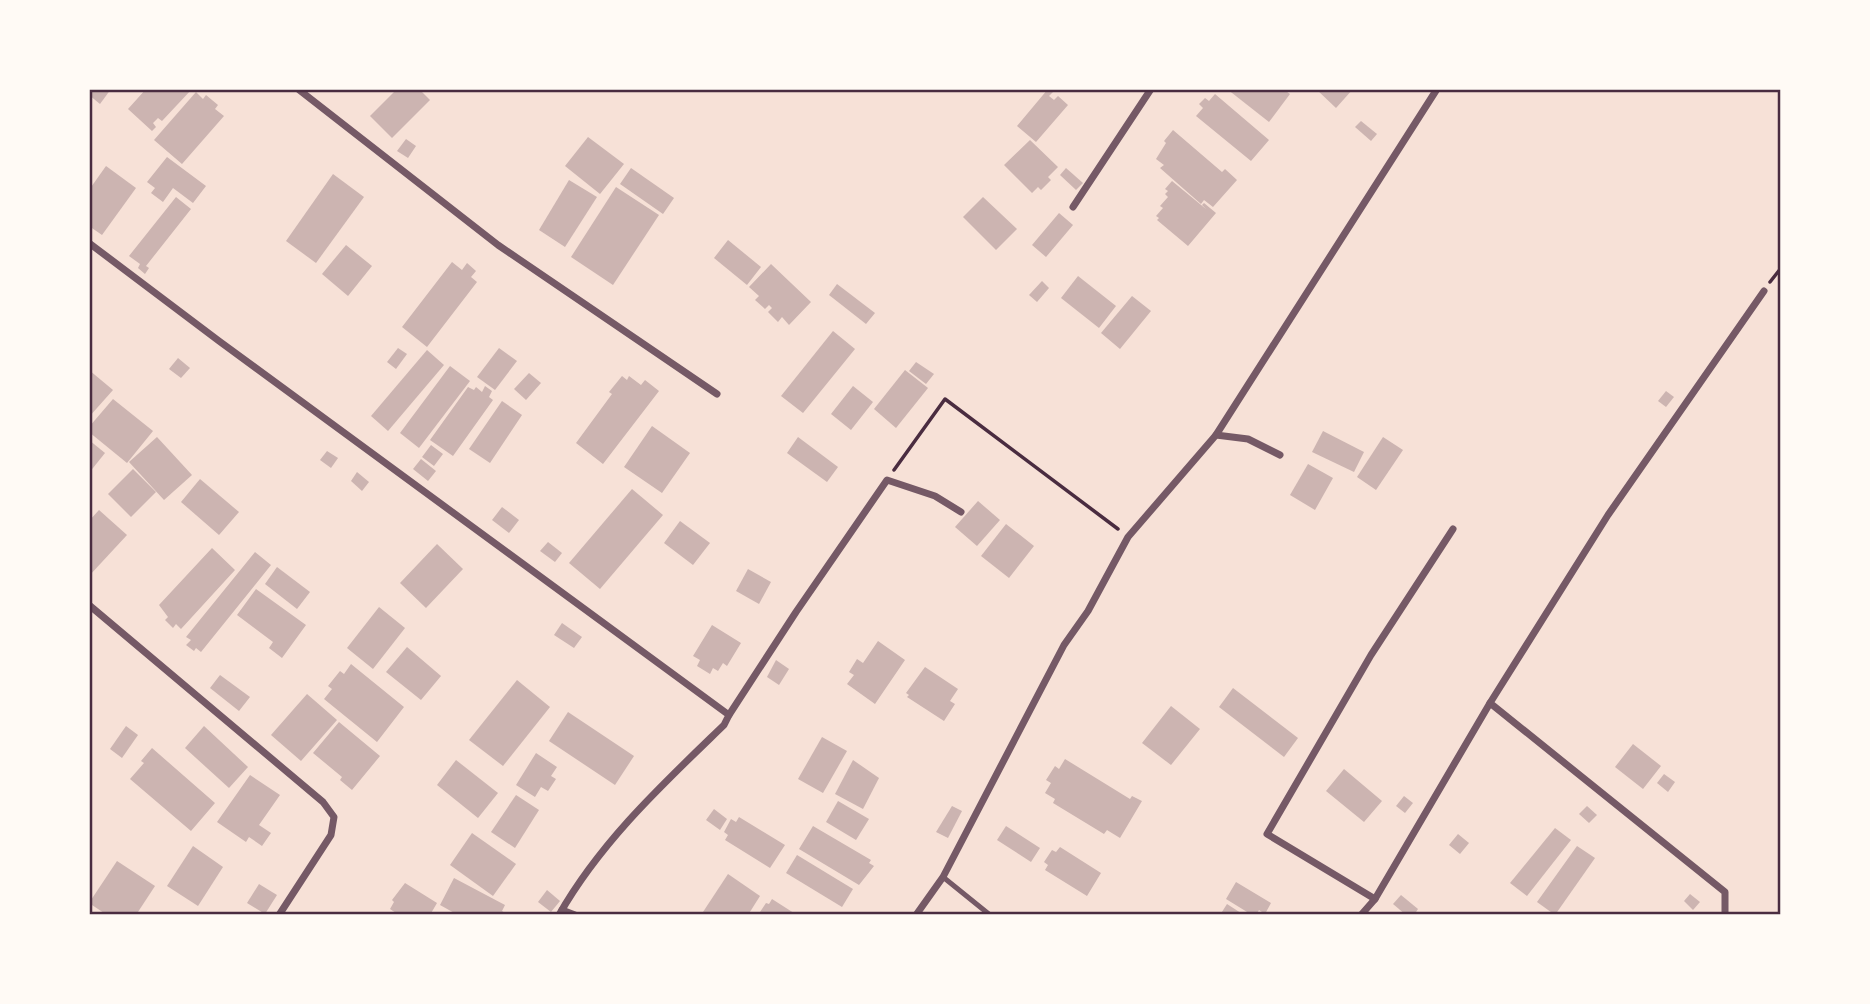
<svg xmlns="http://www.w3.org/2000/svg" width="1870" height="1004" font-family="'Work Sans',sans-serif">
<rect width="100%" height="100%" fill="#f7e1d7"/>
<!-- building -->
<g fill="#ccb4b1">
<polygon points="89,89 111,89 100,104 89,95"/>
<polygon points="146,89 192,89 162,121 158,118 153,123 156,127 152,131 128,109"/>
<polygon points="397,89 419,89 430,100 392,138 370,116"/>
<polygon points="1048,89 1053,92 1049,96 1054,100 1058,96 1068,105 1036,142 1017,126"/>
<polygon points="1227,89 1283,89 1290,94 1269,122"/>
<polygon points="1316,89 1353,89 1336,108"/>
<polygon points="196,92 203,99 206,95 218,105 215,109 224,116 182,164 154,140"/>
<polygon points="1215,94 1269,140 1251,161 1196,116 1203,108 1199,104 1205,98 1209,101"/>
<polygon points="1361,121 1377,134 1371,141 1355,127"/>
<polygon points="1173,130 1222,172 1225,169 1237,180 1213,207 1204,200 1201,204 1160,168 1164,165 1156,159 1166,143 1164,141"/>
<polygon points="588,137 624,164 600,194 565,166"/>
<polygon points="406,139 416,146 408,158 397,151"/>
<polygon points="1030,140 1058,167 1048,177 1051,180 1041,190 1038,187 1032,193 1004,165"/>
<polygon points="167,157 206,186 193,203 173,188 163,202 151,193 155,188 147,182"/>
<polygon points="106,166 136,188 102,235 89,226 89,190"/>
<polygon points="631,168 674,198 663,214 620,184"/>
<polygon points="1066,168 1083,183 1076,190 1060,175"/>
<polygon points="333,174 364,197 316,263 286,241"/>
<polygon points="569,180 597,197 565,247 539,230"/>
<polygon points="1172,181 1206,209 1202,205 1204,203 1216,213 1188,246 1157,220 1159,218 1156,216 1163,208 1160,206 1168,197 1165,194 1168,191 1165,189"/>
<polygon points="616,187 659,215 613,285 571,257"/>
<polygon points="176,197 191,209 146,266 149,268 145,274 138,268 140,264 129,256"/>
<polygon points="983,197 1017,229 996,250 963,217"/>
<polygon points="1059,213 1073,225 1046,257 1032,245"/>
<polygon points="728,240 761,267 747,285 714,258"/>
<polygon points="346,245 372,266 348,296 322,274"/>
<polygon points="452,262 462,270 467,263 476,271 471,277 477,282 427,347 402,327"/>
<polygon points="771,264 811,302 789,325 782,317 778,322 768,312 772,308 769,305 765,309 755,300 759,296 749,287"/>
<polygon points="1078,276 1116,306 1099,328 1061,298"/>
<polygon points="1042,281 1049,288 1037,302 1029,295"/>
<polygon points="837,284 875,313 866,324 829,295"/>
<polygon points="1132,296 1151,311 1120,349 1101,333"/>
<polygon points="833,331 855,349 803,413 781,396"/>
<polygon points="398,348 407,354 396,369 387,362"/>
<polygon points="499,348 517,361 495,390 477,377"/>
<polygon points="427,350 444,365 388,431 371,416"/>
<polygon points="178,358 190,368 181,378 169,369"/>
<polygon points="916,362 934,374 926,384 909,371"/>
<polygon points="450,366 470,381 419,448 400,433"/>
<polygon points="89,370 113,390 89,417"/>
<polygon points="905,370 928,388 896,428 874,409"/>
<polygon points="529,373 541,383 526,400 514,389"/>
<polygon points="622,376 627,380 629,376 641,385 645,380 659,391 603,464 576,443 612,394 609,392"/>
<polygon points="485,386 492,391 489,397 493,400 453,456 430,440 468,387 474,390 476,387 482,392"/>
<polygon points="853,386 873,402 851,430 831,414"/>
<polygon points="1666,391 1674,397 1666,407 1658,401"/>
<polygon points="113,399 153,431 127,463 89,432 89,427"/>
<polygon points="502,401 522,415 490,463 469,449"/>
<polygon points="652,426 690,453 662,493 624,467"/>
<polygon points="1323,431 1364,452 1354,472 1312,452"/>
<polygon points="157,437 192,475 164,500 129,462"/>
<polygon points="798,437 838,467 827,482 787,453"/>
<polygon points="1383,437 1403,450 1376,490 1357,477"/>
<polygon points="89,440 105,453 89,473"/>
<polygon points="431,445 443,454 434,466 422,457"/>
<polygon points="327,451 338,458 331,468 320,460"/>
<polygon points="421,459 436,471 428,481 413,469"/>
<polygon points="1308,464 1333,478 1315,510 1290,495"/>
<polygon points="133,469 156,492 131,517 108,494"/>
<polygon points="357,472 369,482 362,491 351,481"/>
<polygon points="200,479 239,512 219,535 181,502"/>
<polygon points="632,489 663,515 600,589 569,563"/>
<polygon points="978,501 1000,520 977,546 955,527"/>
<polygon points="502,507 519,520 509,533 492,520"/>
<polygon points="99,510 127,535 89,576 89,521"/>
<polygon points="680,521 710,543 693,565 664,543"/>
<polygon points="1006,524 1034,546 1009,578 981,556"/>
<polygon points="548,542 562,553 555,562 540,551"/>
<polygon points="437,544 463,569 426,608 400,583"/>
<polygon points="212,548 235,570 181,629 176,624 173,628 165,620 168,617 159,605"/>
<polygon points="255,552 271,565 201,652 196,648 194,651 186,645 191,640 186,637"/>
<polygon points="277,567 310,592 297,609 265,584"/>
<polygon points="748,569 771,582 759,604 736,591"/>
<polygon points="256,589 306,625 282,658 269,648 273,642 237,615"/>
<polygon points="379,607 405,628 373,669 347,648"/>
<polygon points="562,623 582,637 574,648 554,635"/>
<polygon points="712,625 741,643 727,666 723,663 718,671 713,668 710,674 697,666 700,660 693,656"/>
<polygon points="878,641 905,660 875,704 847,684 854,675 849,672 857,659 863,663"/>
<polygon points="407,647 441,676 421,700 386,672"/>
<polygon points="776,660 789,669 779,685 767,677"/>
<polygon points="351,664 404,707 377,742 324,699 332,689 328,686 340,671 344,674"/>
<polygon points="925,667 958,689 950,701 955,704 944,721 907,697 909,695 906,693"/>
<polygon points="220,675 250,697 239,711 210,688"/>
<polygon points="517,680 550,707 503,766 469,740"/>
<polygon points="1233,688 1298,738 1284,757 1219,707"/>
<polygon points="307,694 337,720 301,761 271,735"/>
<polygon points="1171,706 1200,729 1171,765 1142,743"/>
<polygon points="568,712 634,756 615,785 549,741"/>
<polygon points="339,722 380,756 352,790 340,780 342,777 313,753"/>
<polygon points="126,726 138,735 122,758 110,749"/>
<polygon points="204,726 248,767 229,788 185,748"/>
<polygon points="822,737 847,751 823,793 798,779"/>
<polygon points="1633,744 1661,766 1643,789 1615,767"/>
<polygon points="152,748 215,803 191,831 130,779 144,763 141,761"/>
<polygon points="536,753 557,767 551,776 556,779 548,791 541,787 535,797 516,785"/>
<polygon points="1065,759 1130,799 1132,796 1142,801 1120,838 1107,830 1104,834 1053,803 1055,799 1045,793 1051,783 1046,780 1055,766 1059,769"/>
<polygon points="456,760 498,793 478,818 437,785"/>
<polygon points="853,760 879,778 863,809 835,794"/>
<polygon points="1344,769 1382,801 1364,822 1326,791"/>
<polygon points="1664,774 1675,782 1668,792 1657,783"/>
<polygon points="250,775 280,795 259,825 271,833 262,846 249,837 246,842 217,822"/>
<polygon points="516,795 539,810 515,848 491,832"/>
<polygon points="1404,796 1413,803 1405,813 1396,806"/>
<polygon points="838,801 869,819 856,840 826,822"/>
<polygon points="952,806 962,811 948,838 936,832"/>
<polygon points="1587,806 1597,815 1589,823 1579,814"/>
<polygon points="714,809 727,819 720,830 706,820"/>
<polygon points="739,817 785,845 770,868 725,840 728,835 724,832 731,819 736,822"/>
<polygon points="813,826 871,860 869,863 874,866 859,885 799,849"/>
<polygon points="1006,826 1040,848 1031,862 997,840"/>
<polygon points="1555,828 1571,840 1527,896 1510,883"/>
<polygon points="472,833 516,864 493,896 450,865"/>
<polygon points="1458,834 1469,843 1460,854 1449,845"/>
<polygon points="193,846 223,867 198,906 167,886"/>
<polygon points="1577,846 1595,858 1555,915 1537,902"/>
<polygon points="1060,847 1101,873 1087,896 1045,870 1048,865 1044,862 1052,850 1056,852"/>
<polygon points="797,855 853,889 842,907 786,873"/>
<polygon points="117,861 155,886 136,915 107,915 89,903"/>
<polygon points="728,874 760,896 748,915 701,915"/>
<polygon points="454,878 505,905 502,911 508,915 458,915 440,905"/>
<polygon points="1236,882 1271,903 1265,914 1259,910 1256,915 1252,915 1226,899"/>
<polygon points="405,883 437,903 430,915 399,915 390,909 394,902 392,900"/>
<polygon points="259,884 277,895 265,914 247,903"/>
<polygon points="547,890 560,901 551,912 538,902"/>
<polygon points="1690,894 1700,902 1693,910 1684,901"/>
<polygon points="1401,895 1418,909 1414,915 1406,915 1393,904"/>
<polygon points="772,899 797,915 758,915 766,903 769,904"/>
<polygon points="1227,904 1244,915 1220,915"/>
</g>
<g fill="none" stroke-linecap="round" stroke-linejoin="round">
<!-- path -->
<g stroke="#4a2c40" stroke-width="3.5">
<polyline points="1770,282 1781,268"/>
<polyline points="894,470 945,399 1118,529"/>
</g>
<!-- service -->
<polyline stroke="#755966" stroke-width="5" points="943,877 990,915"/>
<!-- minor -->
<g stroke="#755966" stroke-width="7">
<polyline points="298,89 498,245 717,394"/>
<polyline points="1073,207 1151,89"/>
<path d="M 89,243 L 219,341 L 729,715 L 724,725 C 664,783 601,841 559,915"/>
<polyline points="1216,435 1437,89"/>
<polyline points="89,605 323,802 334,817 331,835 279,915"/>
<polyline points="729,715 796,612 887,480 935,496 961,512"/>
<polyline points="1375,899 1267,834 1371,655 1453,529"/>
<polyline points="562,910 575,915"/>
<polyline points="916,915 943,877 1064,645 1088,611 1128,537 1216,435 1248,439 1280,455"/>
<polyline points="1361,915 1375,899 1490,703"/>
<polyline points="1725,915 1725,892 1490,703 1608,515 1764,291"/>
</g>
</g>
<!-- border -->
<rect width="1870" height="1004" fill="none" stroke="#fffaf5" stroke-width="182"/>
<rect x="91" y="91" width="1688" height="822" fill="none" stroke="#4a2c40" stroke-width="2.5"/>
</svg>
